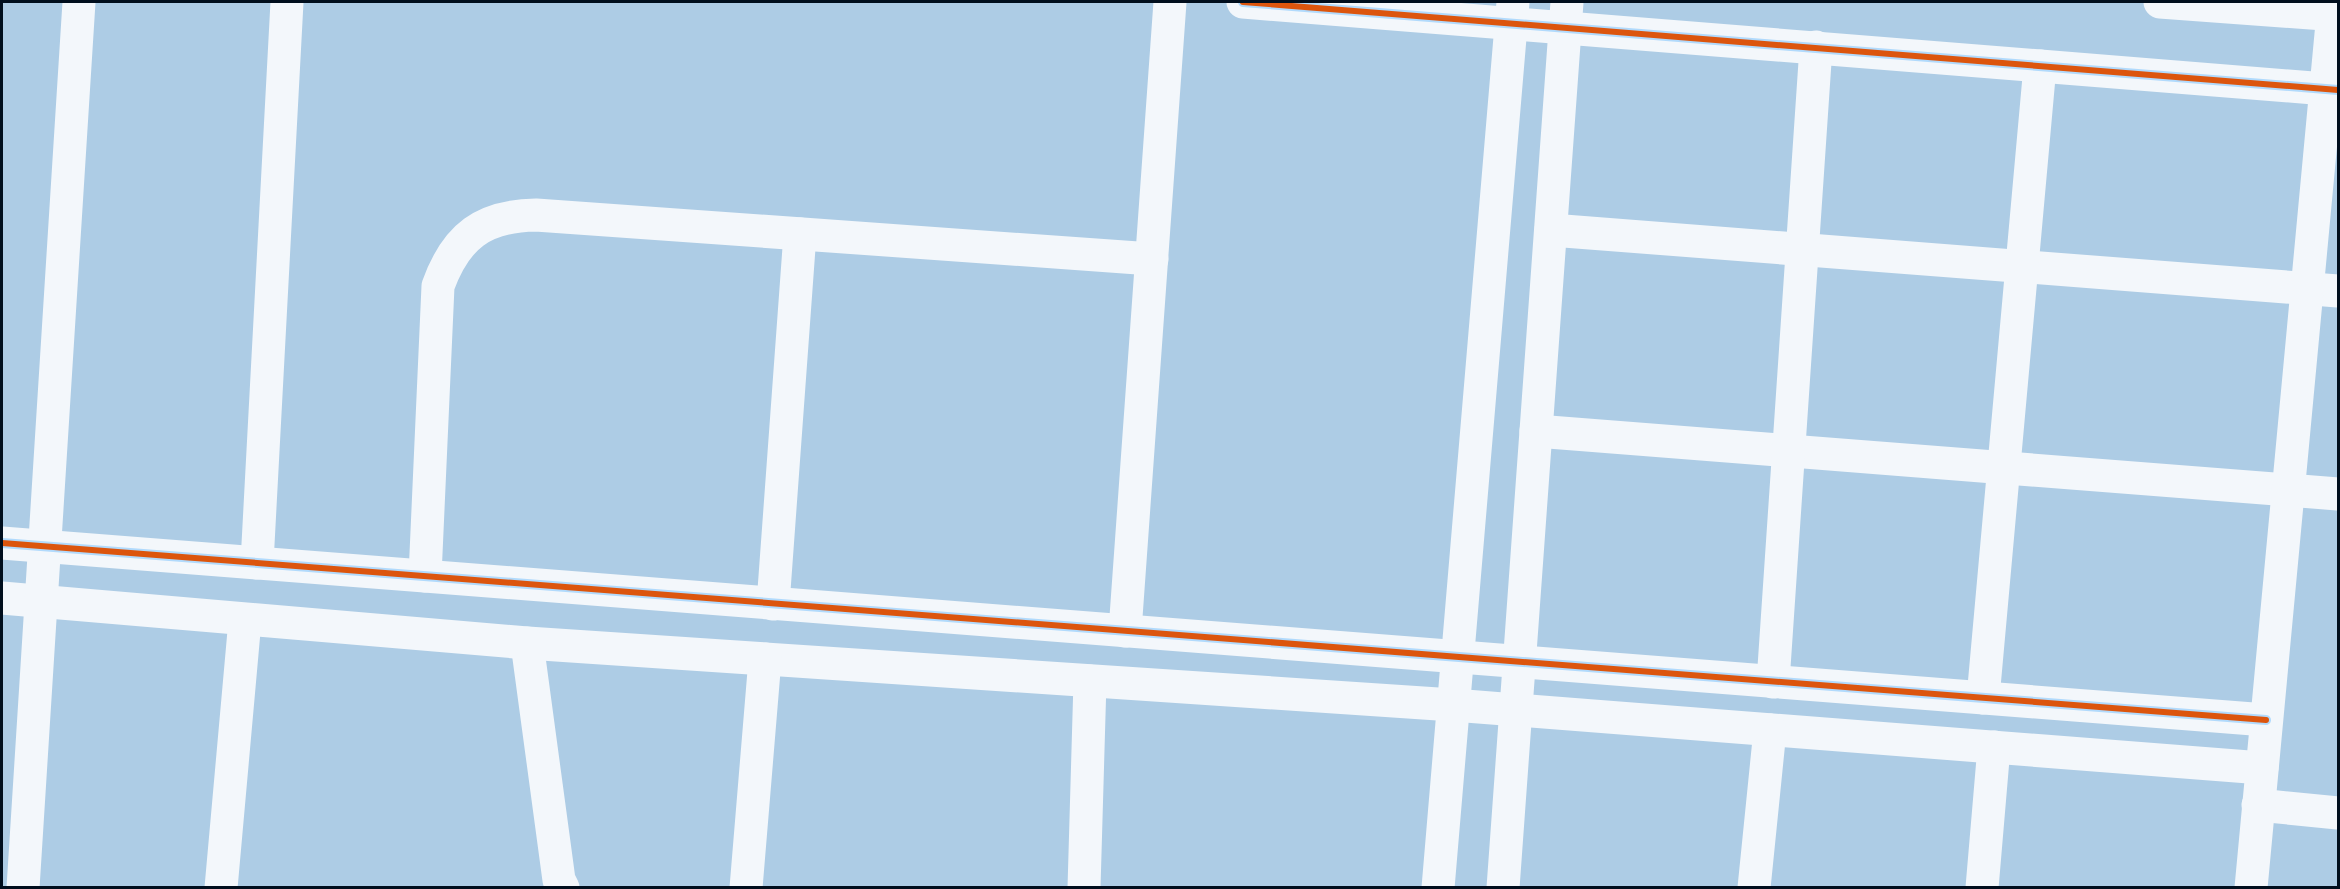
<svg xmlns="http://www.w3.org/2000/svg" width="2340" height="889" font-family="Signika,sans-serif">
<rect width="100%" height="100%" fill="#adcce5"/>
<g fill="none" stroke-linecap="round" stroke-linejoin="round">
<!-- minor -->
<g stroke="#f3f7fb" stroke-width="33">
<polyline points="1551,230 2338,291"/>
<polyline points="1536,431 2338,494"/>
<polyline points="2,543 2266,720"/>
<polyline points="257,563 287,2"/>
<path d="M 425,576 L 438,286 C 456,236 483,216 536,215 L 1152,259"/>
<polyline points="2,598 527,643 1453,705 2262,768"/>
<polyline points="773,604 800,234"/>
<polyline points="1125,631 1170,2"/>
<polyline points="527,643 559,880 563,888"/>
<polyline points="1773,682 1816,47"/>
<polyline points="1983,698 2040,66"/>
<polyline points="2258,805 2338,813"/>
<polyline points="23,888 79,2"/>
<polyline points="221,888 245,620"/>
<polyline points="746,888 765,659"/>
<polyline points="1084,888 1090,681"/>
<polyline points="1438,888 1513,2"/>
<polyline points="1503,888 1567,2"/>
<polyline points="1754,888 1770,730"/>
<polyline points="1982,888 1994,747"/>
<polyline points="2251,888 2334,2"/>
</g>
<!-- tertiary -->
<g stroke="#f3f7fb" stroke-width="33">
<polyline points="1243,2 2338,90"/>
<polyline points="2160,2 2338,15"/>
</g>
<!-- cycleway casing -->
<g stroke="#b1dafc" stroke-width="10">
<g id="cycleway">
<polyline points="1243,2 2338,90"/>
<polyline points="2,543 2266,720"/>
</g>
</g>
<!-- cycleway -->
<use href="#cycleway" stroke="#dc550d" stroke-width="6"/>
</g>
<!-- border -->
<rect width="2340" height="889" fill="none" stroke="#000e1d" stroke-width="6"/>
</svg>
